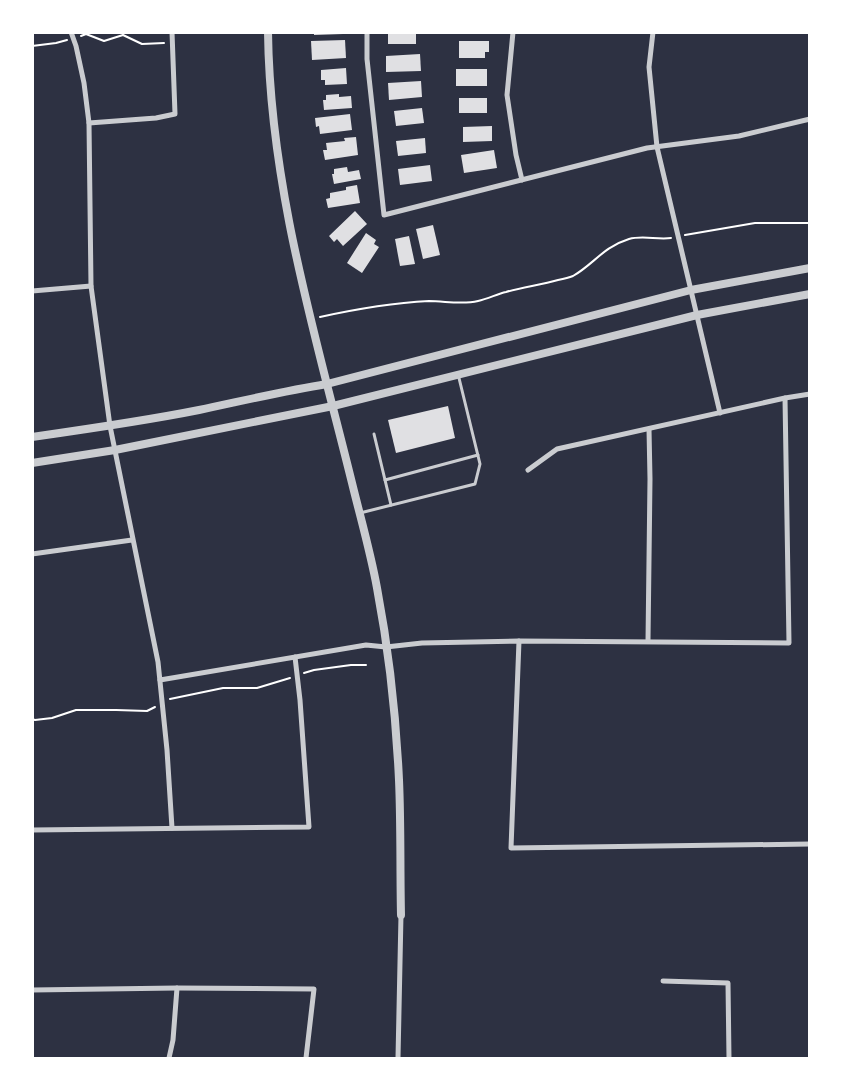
<svg xmlns="http://www.w3.org/2000/svg" width="842" height="1091" font-family="'Open Sans',sans-serif">
<rect width="100%" height="100%" fill="#2d3142"/>
<!-- building -->
<g fill="#e0e0e3">
<polygon points="314,32 343,32 343,34 314,35"/>
<rect x="388" y="32" width="28" height="12"/>
<polygon points="345,40 346,58 312,60 311,41"/>
<polygon points="459,41 489,41 489,52 485,52 485,58 459,58"/>
<polygon points="420,54 421,71 386,72 386,56"/>
<polygon points="346,68 347,84 325,85 325,80 321,80 321,70"/>
<rect x="456" y="69" width="31" height="17"/>
<polygon points="421,81 422,97 389,100 388,83"/>
<polygon points="339,94 339,97 351,96 352,108 324,110 323,100 326,100 326,95"/>
<rect x="459" y="98" width="28" height="15"/>
<polygon points="422,108 424,123 396,126 394,111"/>
<polygon points="350,114 352,130 320,134 319,126 316,127 315,118"/>
<polygon points="492,126 492,141 463,142 463,127"/>
<polygon points="356,137 358,155 325,160 323,150 327,150 326,143 345,141 344,138"/>
<polygon points="425,138 426,153 398,156 396,141"/>
<polygon points="494,150 497,168 464,173 461,155"/>
<polygon points="430,165 432,181 400,185 398,169"/>
<polygon points="347,167 348,172 359,170 361,179 334,184 332,174 334,174 334,169"/>
<polygon points="357,185 360,203 328,208 326,199 330,198 330,193 346,190 346,187"/>
<polygon points="355,211 367,224 343,246 337,239 334,242 329,236"/>
<polygon points="433,225 440,255 423,259 416,229"/>
<polygon points="366,233 376,240 374,244 379,247 362,273 347,263"/>
<polygon points="409,236 415,264 400,266 395,239"/>
<polygon points="448,406 455,438 396,453 388,420"/>
</g>
<g fill="none" stroke-linecap="round" stroke-linejoin="round">
<!-- path -->
<g stroke="#fff" stroke-width="2">
<polyline points="81,36 86,34 104,41 123,35 142,44 164,43"/>
<polyline points="32,46 56,43 67,40"/>
<polyline points="685,235 755,223 810,223"/>
<path d="M 320,317 C 356,309 392,303 429,301 C 445,301 462,305 478,301 C 488,299 497,294 506,292 C 523,287 541,285 558,280 C 563,279 568,278 573,276 C 594,264 603,247 629,239 C 643,235 657,240 671,238"/>
<polyline points="304,673 314,670 351,665 366,665"/>
<polyline points="170,699 223,688 257,688 290,678"/>
<polyline points="32,719 35,720 52,718 76,710 116,710 147,711 155,707"/>
</g>
<!-- service -->
<g stroke="#caccd0" stroke-width="3">
<polyline points="374,434 391,505"/>
<polyline points="385,480 478,455"/>
<polyline points="360,513 475,484 480,464 458,374"/>
</g>
<!-- minor -->
<g stroke="#caccd0" stroke-width="5">
<polyline points="71,32 76,46 84,83 89,123 91,286 110,426 158,662 167,750 172,828"/>
<polyline points="367,32 367,59 384,215 647,148 739,136 810,119"/>
<polyline points="513,32 507,95 516,155 522,180"/>
<polyline points="653,32 649,67 657,147 720,413"/>
<polyline points="89,123 156,118 175,114 172,32"/>
<polyline points="32,291 91,286"/>
<polyline points="528,470 557,449 785,398 810,394"/>
<polyline points="32,554 132,540"/>
<polyline points="519,641 511,848 810,844"/>
<polyline points="648,641 650,479 649,429"/>
<polyline points="160,680 366,645 386,647 422,643 519,641 789,643 785,398"/>
<polyline points="32,830 309,827 300,700 295,657"/>
<polyline points="663,981 728,983 729,1058"/>
<polyline points="32,990 177,988 314,989 306,1058"/>
<polyline points="169,1058 173,1040 177,988"/>
<polyline points="398,1058 401,915"/>
</g>
<!-- tertiary -->
<g stroke="#caccd0" stroke-width="8">
<path d="M 268,32 C 270,190 317,340 354,491 C 362,523 371,555 377,588 C 389,651 396,716 399,780 C 401,825 400,870 401,915"/>
<path d="M 32,437 C 88,429 144,421 199,410 C 242,401 284,391 327,384 L 691,290 L 810,268"/>
<polyline points="32,463 115,450 333,406 697,315 810,294"/>
</g>
</g>
<!-- border -->
<rect width="842" height="1091" fill="none" stroke="#ffffff" stroke-width="68"/>
</svg>
